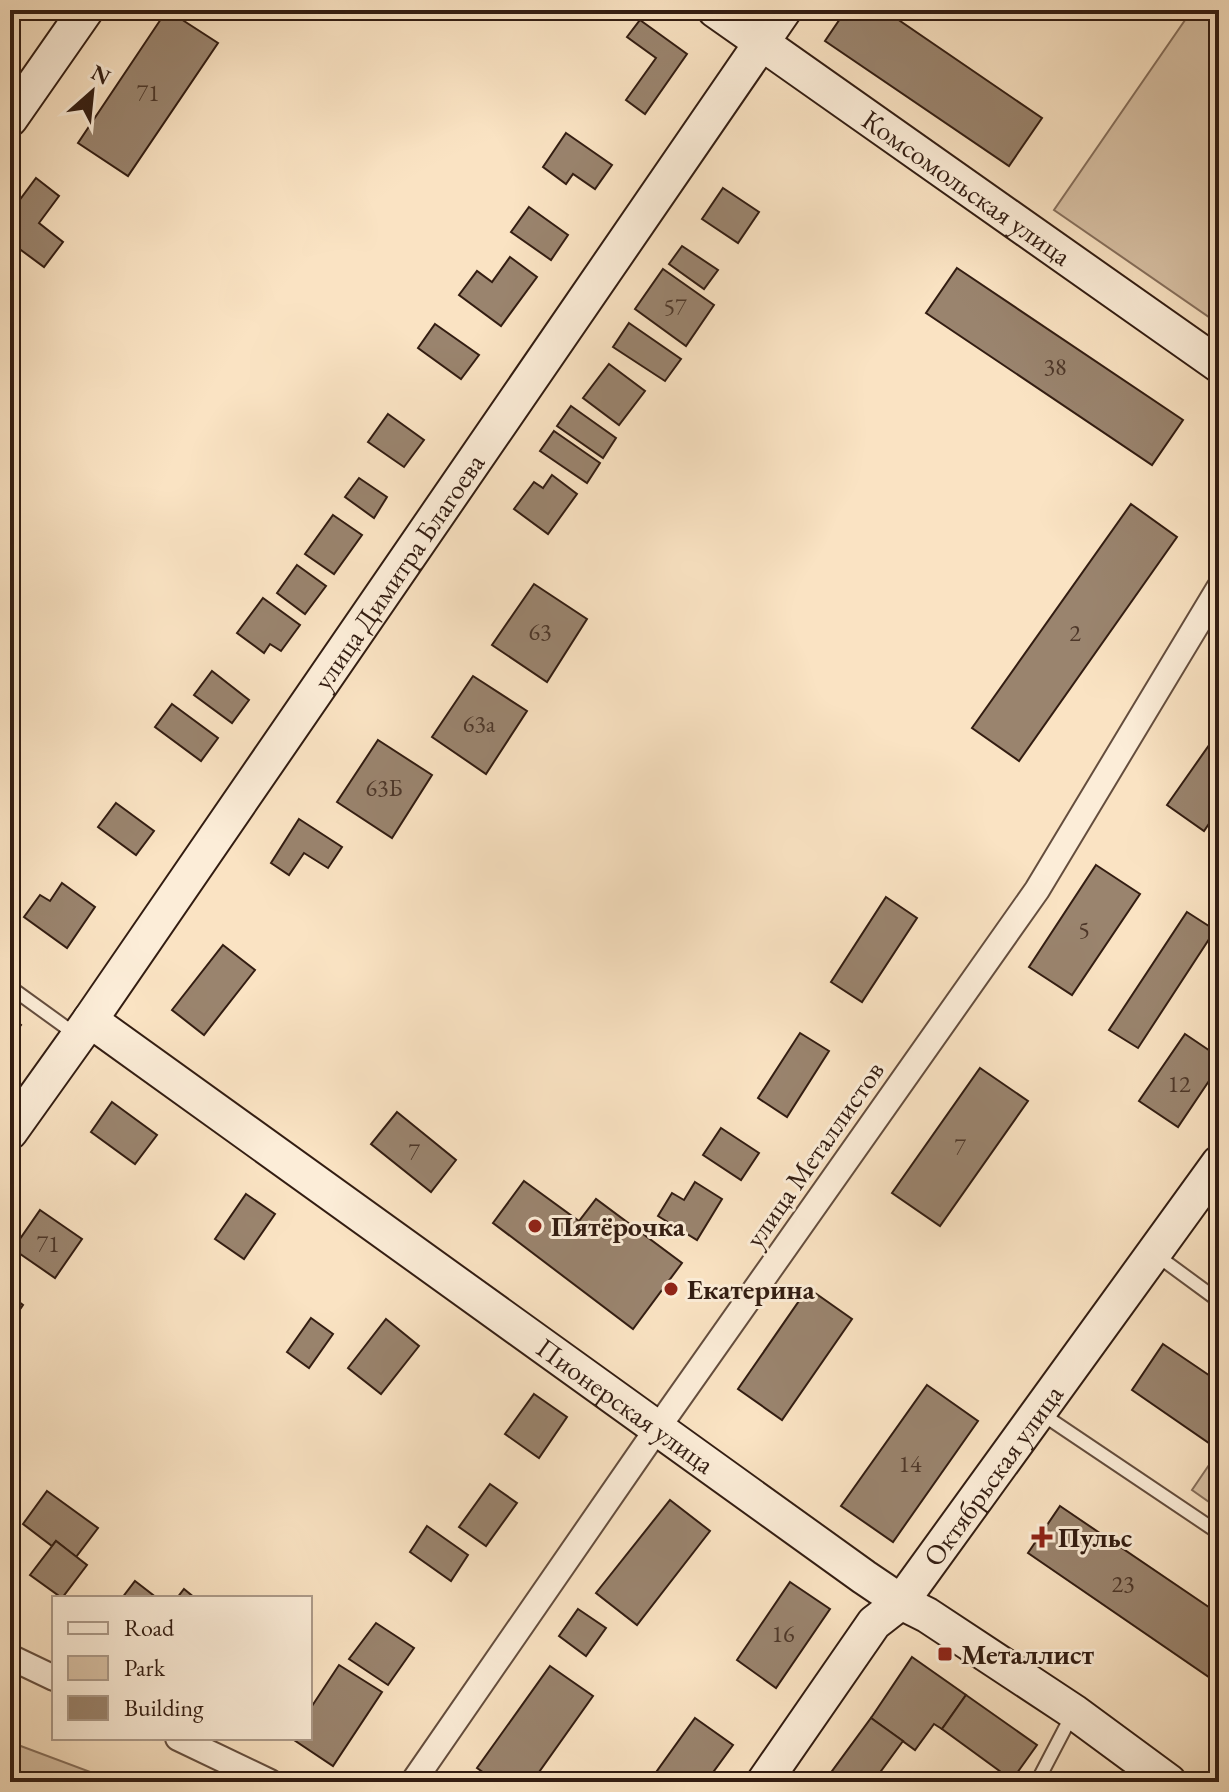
<svg xmlns="http://www.w3.org/2000/svg" width="1229" height="1792" font-family="'EB Garamond',serif">
<rect width="100%" height="100%" fill="#fae3c3"/>
<filter id="stains"><feTurbulence type="fractalNoise" baseFrequency=".0025" numOctaves="4"/><feColorMatrix values="0 0 0 0 .2 0 0 0 0 .09 0 0 0 0 .02 0 0 0 .5 -.17"/></filter>
<radialGradient id="worn" r=".72"><stop offset=".6" stop-color="#630" stop-opacity="0"/><stop offset="1" stop-color="#630" stop-opacity=".3"/></radialGradient>
<!-- green -->
<g fill="#d8c1a5" stroke="#866f5c" stroke-width="2">
<polygon points="1192,10 1219,10 1219,324 1054,210"/>
<polygon points="1211,1462 1219,1467 1219,1509 1192,1490"/>
<polygon points="10,1742 117,1782 10,1782"/>
</g>
<!-- building -->
<g fill="#9a846e" stroke="#331d12" stroke-width="2">
<polygon points="167,10 218,43 128,176 78,143"/>
<polygon points="846,10 884,10 1042,118 1009,166 825,41"/>
<polygon points="640,20 687,54 645,114 626,100 656,58 627,37"/>
<polygon points="566,133 612,165 595,189 573,174 566,184 543,167"/>
<polygon points="36,178 59,196 39,223 63,242 44,267 10,242 10,213"/>
<polygon points="723,188 759,212 738,243 702,219"/>
<polygon points="529,207 568,235 551,260 511,232"/>
<polygon points="682,246 718,270 704,289 669,264"/>
<polygon points="510,257 537,277 501,326 459,295 477,271 492,282"/>
<polygon points="957,268 1183,420 1152,465 926,313"/>
<polygon points="663,269 714,305 686,346 635,309"/>
<polygon points="10,308 19,314 10,327"/>
<polygon points="629,323 681,359 665,381 613,347"/>
<polygon points="435,324 479,355 461,379 418,348"/>
<polygon points="609,364 645,391 619,425 583,398"/>
<polygon points="571,406 616,438 603,458 557,426"/>
<polygon points="388,414 424,440 404,467 368,442"/>
<polygon points="554,431 600,463 587,483 540,451"/>
<polygon points="552,475 577,494 548,534 514,509 534,482 543,488"/>
<polygon points="359,478 387,497 374,518 345,497"/>
<polygon points="1131,504 1177,537 1019,761 972,728"/>
<polygon points="333,515 362,535 334,574 305,554"/>
<polygon points="297,565 326,586 305,614 277,593"/>
<polygon points="534,584 587,619 547,682 492,645"/>
<polygon points="263,598 300,625 281,651 270,644 264,653 237,633"/>
<polygon points="212,671 249,700 232,723 194,695"/>
<polygon points="473,676 527,711 486,774 432,737"/>
<polygon points="172,704 218,738 201,761 155,727"/>
<polygon points="1219,731 1219,809 1204,831 1167,805"/>
<polygon points="378,740 432,775 392,838 337,802"/>
<polygon points="116,803 154,831 136,855 98,827"/>
<polygon points="299,819 342,847 328,868 304,853 289,875 271,863"/>
<polygon points="1096,865 1140,894 1072,995 1029,967"/>
<polygon points="62,883 95,907 67,948 24,917 40,895 50,901"/>
<polygon points="886,897 917,918 862,1002 831,982"/>
<polygon points="1187,912 1215,930 1138,1048 1109,1030"/>
<polygon points="223,945 255,970 204,1035 172,1010"/>
<polygon points="10,1016 21,1025 10,1040"/>
<polygon points="800,1033 829,1051 787,1117 758,1098"/>
<polygon points="1185,1034 1219,1057 1219,1066 1178,1127 1139,1101"/>
<polygon points="980,1068 1028,1101 940,1226 892,1193"/>
<polygon points="112,1102 157,1135 135,1164 91,1132"/>
<polygon points="397,1112 456,1160 431,1192 371,1144"/>
<polygon points="721,1128 759,1153 741,1180 703,1155"/>
<polygon points="524,1181 579,1221 596,1199 682,1263 633,1329 493,1223"/>
<polygon points="695,1182 722,1199 697,1240 658,1216 672,1193 684,1200"/>
<polygon points="246,1194 275,1214 244,1259 215,1239"/>
<polygon points="40,1210 82,1239 55,1278 13,1249"/>
<polygon points="808,1288 852,1319 782,1420 738,1389"/>
<polygon points="10,1295 23,1305 10,1324"/>
<polygon points="311,1318 333,1334 309,1368 287,1352"/>
<polygon points="386,1319 419,1346 381,1394 348,1368"/>
<polygon points="1163,1344 1219,1382 1219,1450 1132,1390"/>
<polygon points="927,1385 978,1421 893,1542 841,1506"/>
<polygon points="534,1394 567,1417 539,1458 505,1434"/>
<polygon points="490,1484 517,1503 486,1546 459,1527"/>
<polygon points="47,1491 98,1528 76,1557 56,1541 52,1546 23,1524"/>
<polygon points="670,1500 710,1531 637,1625 596,1593"/>
<polygon points="1060,1506 1219,1614 1219,1684 1028,1553"/>
<polygon points="427,1526 468,1555 451,1581 410,1552"/>
<polygon points="56,1541 87,1565 62,1598 30,1575"/>
<polygon points="135,1581 157,1598 122,1598"/>
<polygon points="790,1582 830,1609 776,1688 737,1660"/>
<polygon points="184,1589 195,1598 177,1598"/>
<polygon points="578,1609 606,1628 586,1656 559,1636"/>
<polygon points="376,1623 414,1648 388,1685 349,1659"/>
<polygon points="912,1657 966,1695 942,1729 934,1724 915,1750 871,1718"/>
<polygon points="339,1665 382,1692 333,1766 291,1738 310,1738 310,1709"/>
<polygon points="550,1666 593,1696 532,1782 497,1782 477,1768"/>
<polygon points="966,1695 1037,1745 1012,1780 942,1729"/>
<polygon points="695,1718 733,1745 706,1782 649,1782"/>
<polygon points="871,1718 903,1741 873,1782 824,1782"/>
</g>
<g fill="none" stroke-linecap="round" stroke-linejoin="round">
<!-- lane casing -->
<g stroke="#654e3e" stroke-width="16">
<g id="lane">
<polyline points="10,987 75,1034"/>
<polyline points="1155,1254 1219,1301"/>
<polyline points="1042,1414 1219,1533"/>
<polyline points="1037,1782 1072,1715"/>
</g>
</g>
<!-- street casing -->
<g stroke="#654e3e" stroke-width="28">
<g id="street">
<polyline points="10,1657 54,1678"/>
<polyline points="178,1738 270,1782"/>
<polyline points="413,1782 657,1429 1037,890 1219,588"/>
</g>
</g>
<!-- secondary casing -->
<g stroke="#331d12" stroke-width="38">
<g id="secondary">
<path id="s1" d="M 715,10 L 1219,365"/>
<polyline points="10,119 86,10"/>
<path id="s2" d="M 90,1020 L 864,1577 L 901,1602 L 927,1615 L 1074,1712 L 1169,1782"/>
<path id="s3" d="M 10,1132 L 90,1020 L 784,10"/>
<path id="s4" d="M 764,1782 L 874,1623 L 901,1602 L 1219,1163"/>
</g>
</g>
<!-- lane -->
<use href="#lane" stroke="#fcedd8" stroke-width="12"/>
<!-- street -->
<use href="#street" stroke="#fcedd8" stroke-width="24"/>
<!-- secondary -->
<use href="#secondary" stroke="#fcedd8" stroke-width="34"/>
</g>
<!-- markers -->
<g fill="#8f2418" stroke="#fcedd8" stroke-width="3">
<circle cx="535" cy="1226" r="8"/>
<circle cx="671" cy="1289" r="8"/>
<path d="M1038 1525h8v8h8v8h-8v8h-8v-8h-8v-8h8z"/>
<rect x="937" y="1646" width="16" height="16" rx="4"/>
</g>
<g text-anchor="middle" stroke-width="6" stroke-linejoin="round" paint-order="stroke">
<!-- number labels -->
<g font-size="24" fill="#4d3729">
<text x="148" y="101">71</text>
<text x="675" y="315">57</text>
<text x="1055" y="375">38</text>
<text x="540" y="640">63</text>
<text x="1075" y="641">2</text>
<text x="479" y="732">63а</text>
<text x="384" y="796">63Б</text>
<text x="1084" y="938">5</text>
<text x="1179" y="1092">12</text>
<text x="960" y="1155">7</text>
<text x="414" y="1160">7</text>
<text x="48" y="1252">71</text>
<text x="910" y="1472">14</text>
<text x="1123" y="1592">23</text>
<text x="783" y="1642">16</text>
</g>
<!-- street labels -->
<g font-size="28" fill="#331d12" stroke="#fcedd8">
<text dy="10" stroke="none"><textPath href="#s1" startOffset="308">Комсомольская улица</textPath></text>
<text dy="10" stroke="none"><textPath href="#s3" startOffset="682">улица Димитра Благоева</textPath></text>
<text transform="translate(814 1154) rotate(-55)" y="10">улица Металлистов</text>
<text dy="10" stroke="none"><textPath href="#s2" startOffset="660">Пионерская улица</textPath></text>
<text dy="10" stroke="none"><textPath href="#s4" startOffset="384">Октябрьская улица</textPath></text>
</g>
<!-- poi labels -->
<g font-size="28" font-weight="bold" fill="#331d12" stroke="#fcedd8" text-anchor="start">
<text x="551" y="1236">Пятёрочка</text>
<text x="687" y="1299">Екатерина</text>
<text x="1058" y="1547">Пульс</text>
<text x="961" y="1664">Металлист</text>
</g>
</g>
<!-- margin -->
<rect width="1229" height="1792" fill="none" stroke="#fae3c3" stroke-width="40"/>
<rect x="12" y="12" width="1205" height="1768" fill="none" stroke="#331d12" stroke-width="4"/>
<rect x="20" y="20" width="1189" height="1752" fill="none" stroke="#331d12" stroke-width="2"/>
<!-- legend -->
<rect x="52" y="1596" width="260" height="144" fill="#fcedd8" stroke="#ac9a89" stroke-width="2"/>
<rect x="68" y="1622" width="40" height="12" fill="#fcedd8" stroke="#ac9a89" stroke-width="2"/>
<text x="124" y="1636" font-size="24" fill="#331d12">Road</text>
<rect x="68" y="1656" width="40" height="24" fill="#d8c1a5" stroke="#ac9a89" stroke-width="2"/>
<text x="124" y="1676" font-size="24" fill="#331d12">Park</text>
<rect x="68" y="1696" width="40" height="24" fill="#9a846e" stroke="#ac9a89" stroke-width="2"/>
<text x="124" y="1716" font-size="24" fill="#331d12">Building</text>
<!-- north arrow -->
<g transform="translate(92 92) rotate(27)" stroke="#fcedd8" stroke-width="6" paint-order="stroke">
<path d="M0-6L14 30L0 20L-14 30Z" fill="#331d12"/>
<text y="-12" font-size="22" font-weight="bold" text-anchor="middle" fill="#331d12">N</text>
</g>
<rect width="100%" height="100%" filter="url(#stains)"/>
<rect width="100%" height="100%" fill="url(#worn)"/>
</svg>
